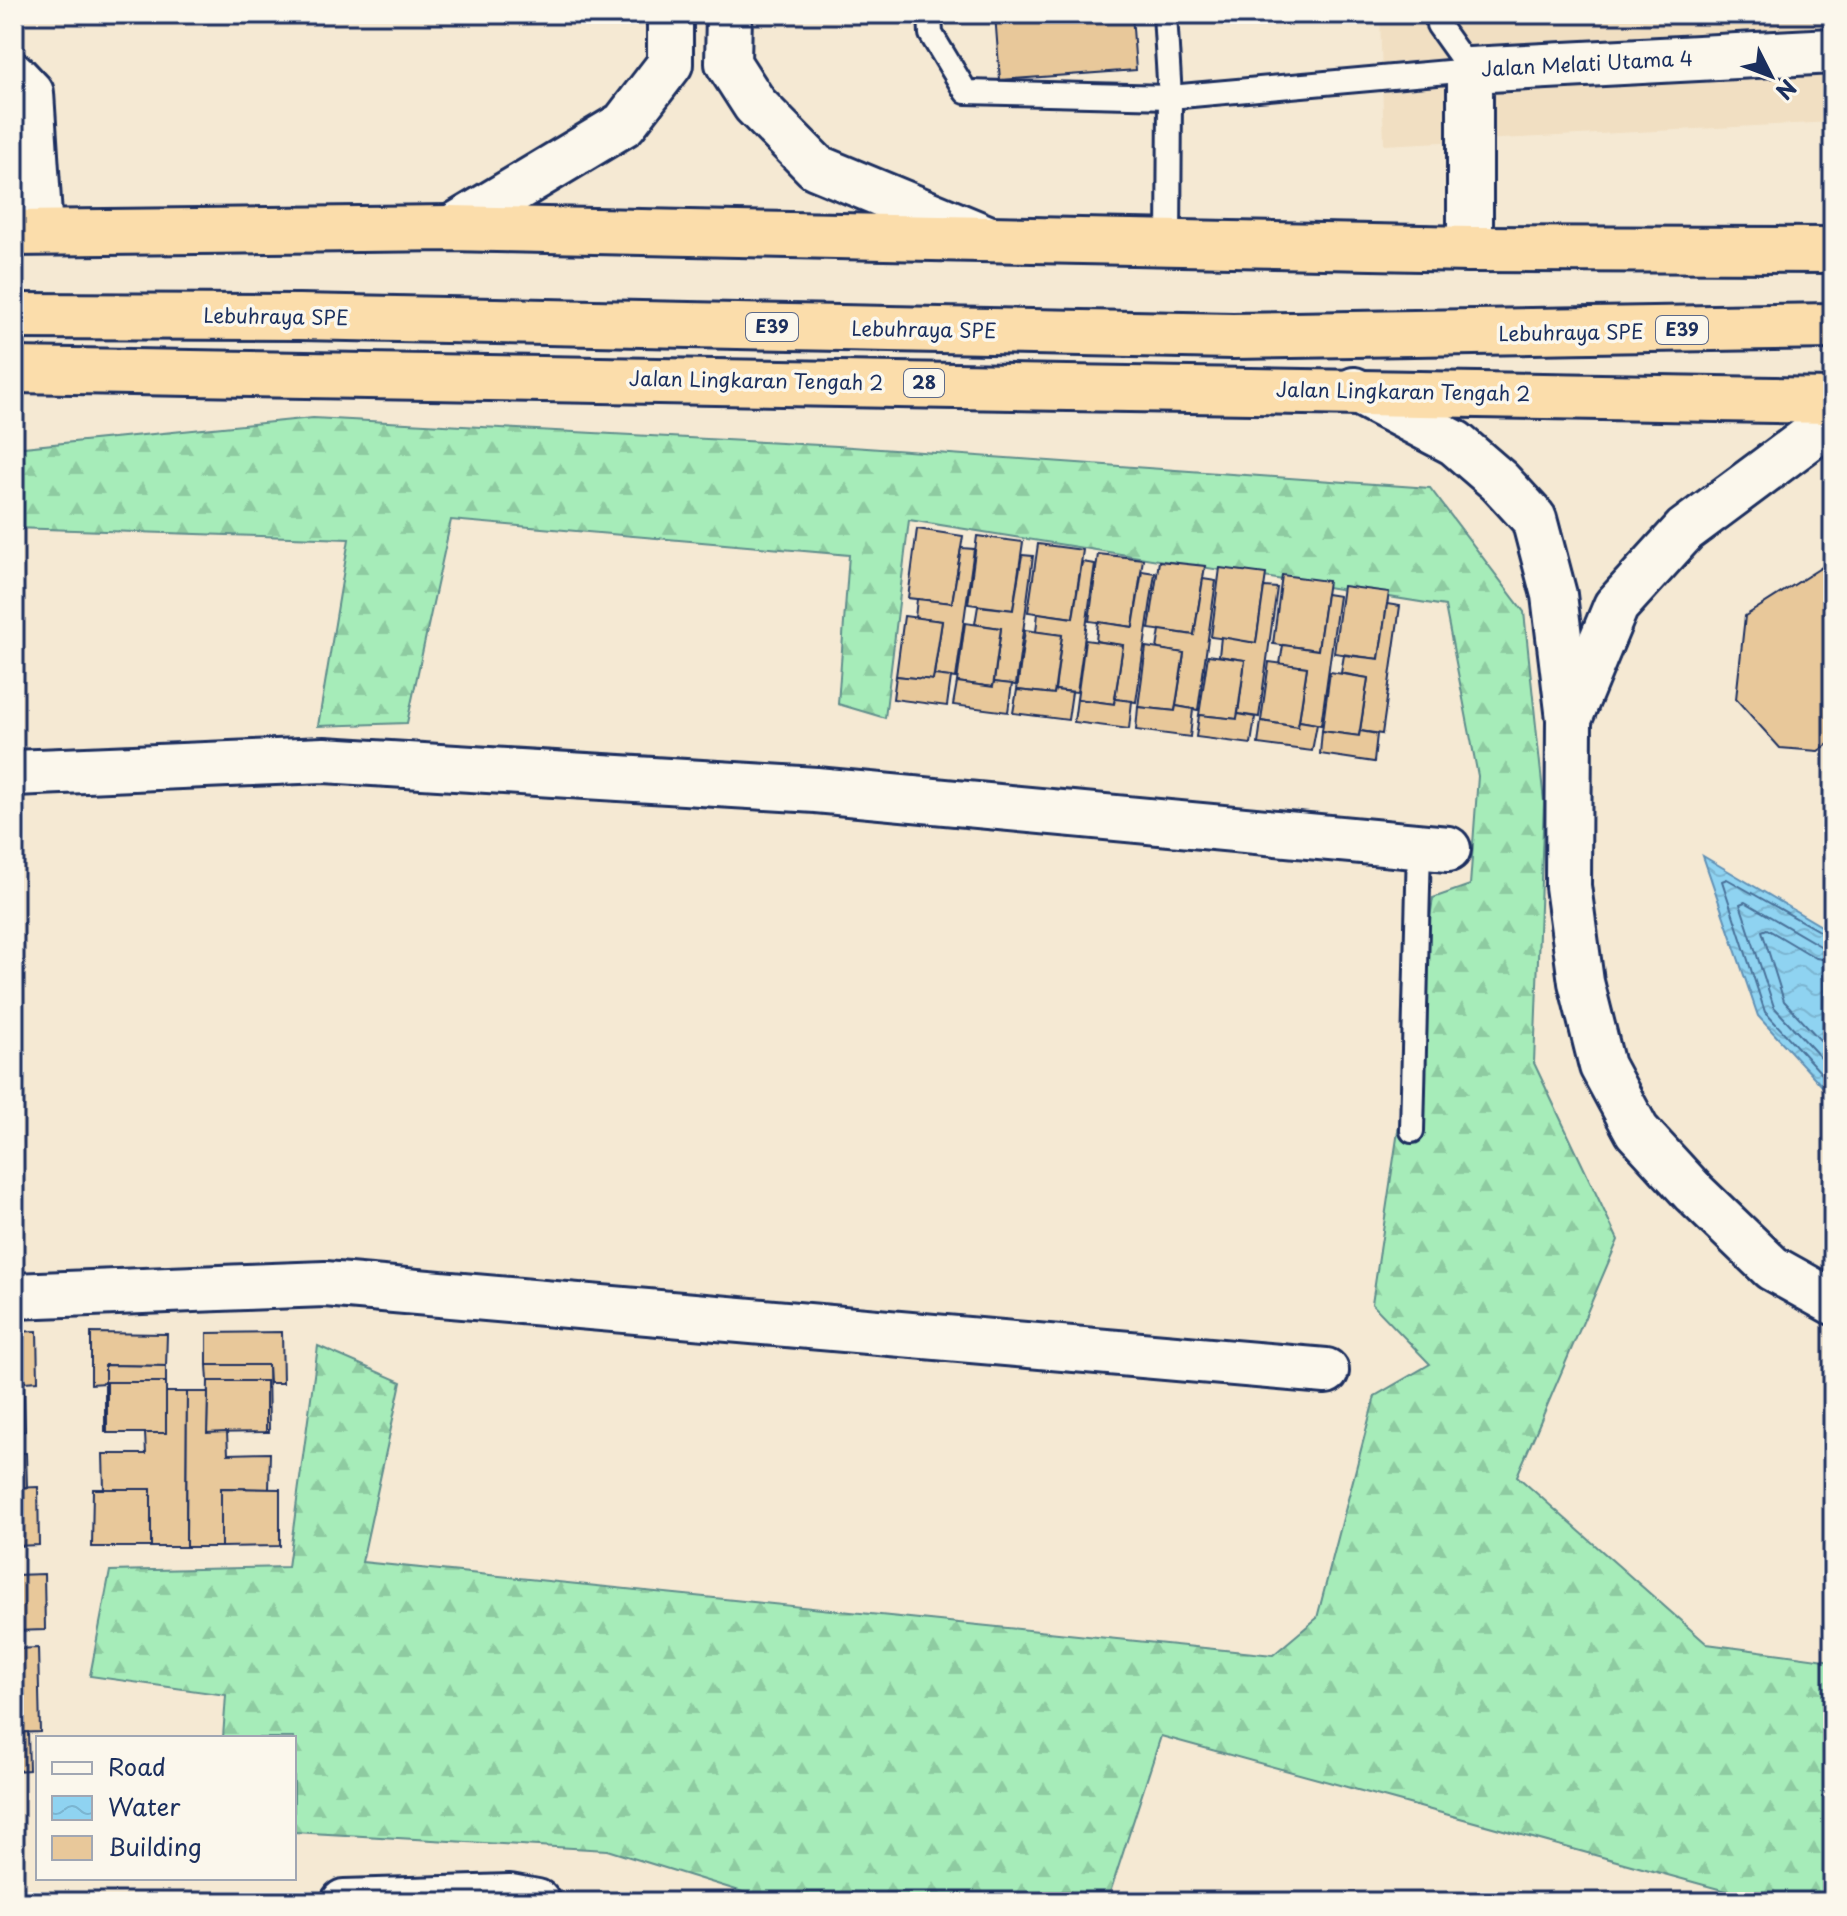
<svg xmlns="http://www.w3.org/2000/svg" width="1847" height="1916" font-family="'Playpen Sans',sans-serif">
<defs>
<pattern id="forest-firs" width="22" height="20" patternUnits="userSpaceOnUse" patternTransform="scale(2)"><rect width="22" height="20" fill="#a6ecb9"/><path d="M5 1l3.5 6h-7zM16 11l3.5 6h-7z" fill="#8ecba1"/></pattern>
<pattern id="water-waves" width="16" height="10" patternUnits="userSpaceOnUse" patternTransform="scale(2)"><rect width="16" height="10" fill="#8fd3f1"/><path d="M0 5q4-4 8 0t8 0" fill="none" stroke="#7bb5d1"/></pattern>
</defs>
<rect width="100%" height="100%" fill="#f5e9d3"/>
<filter id="ink" filterUnits="userSpaceOnUse"><feTurbulence type="fractalNoise" baseFrequency=".0125" numOctaves="2"/><feDisplacementMap in="SourceGraphic" scale="16" xChannelSelector="R" yChannelSelector="G"/><feConvolveMatrix kernelMatrix="1 2 1 2 8 2 1 2 1" color-interpolation-filters="sRGB"/></filter>
<g filter="url(#ink)">
<!-- built -->
<polygon fill="#f1dfc2" points="1380,14 1833,14 1833,122 1384,145"/>
<!-- forest -->
<polygon fill="url(#forest-firs)" stroke="#608e8c" stroke-width="2" points="313,418 838,446 1430,488 1524,612 1544,802 1534,1063 1618,1240 1517,1476 1707,1644 1833,1661 1833,1902 1766,1902 1161,1736 1107,1902 775,1902 607,1850 294,1832 294,1738 223,1738 226,1695 90,1676 110,1571 288,1567 318,1346 401,1382 362,1562 1273,1655 1317,1618 1375,1396 1430,1364 1372,1304 1433,898 1470,885 1478,776 1445,606 909,520 885,718 838,704 849,555 451,520 407,723 318,726 349,539 14,528 14,448"/>
<!-- water -->
<polygon fill="url(#water-waves)" stroke="#6191b6" stroke-width="2" points="1703,856 1833,933 1833,1098 1758,1016"/>
<g fill="none" stroke-linecap="round" stroke-linejoin="round">
<!-- shore -->
<g stroke="#497199" stroke-width="2">
<polyline points="1833,939 1727,879 1722,881 1765,1012 1833,1086"/>
<polyline points="1833,949 1822,947 1745,902 1740,904 1774,1007 1833,1071"/>
<polyline points="1833,961 1816,958 1767,929 1762,931 1784,1001 1833,1054"/>
</g>
</g>
<!-- building -->
<g fill="#e8c89a" stroke="#1b2f5e" stroke-width="2">
<polygon points="995,14 1132,14 1136,70 1000,80"/>
<polygon points="917,529 963,536 952,603 908,598"/>
<polygon points="977,536 1023,542 1013,610 968,604"/>
<polygon points="1038,544 1083,550 1073,618 1028,612"/>
<polygon points="961,548 974,549 956,678 934,675 942,621 915,618 917,599 952,603"/>
<polygon points="1098,554 1143,559 1133,627 1089,621"/>
<polygon points="1022,555 1033,556 1016,685 994,682 1001,628 975,624 978,606 1013,610"/>
<polygon points="1833,560 1833,741 1818,751 1780,748 1736,699 1745,616"/>
<polygon points="1159,561 1205,566 1194,635 1149,629"/>
<polygon points="1082,562 1095,564 1077,692 1055,690 1062,635 1036,632 1038,613 1073,618"/>
<polygon points="1220,568 1266,574 1256,643 1211,637"/>
<polygon points="1142,571 1155,573 1136,702 1115,699 1123,645 1096,641 1098,622 1133,627"/>
<polygon points="1282,575 1328,581 1318,650 1273,644"/>
<polygon points="1203,579 1216,581 1198,710 1176,706 1184,653 1157,649 1160,630 1194,635"/>
<polygon points="1343,586 1389,592 1379,659 1334,653"/>
<polygon points="1264,587 1277,588 1259,717 1238,714 1245,660 1219,656 1221,637 1256,643"/>
<polygon points="1326,594 1339,596 1321,725 1299,721 1307,667 1280,664 1283,645 1318,650"/>
<polygon points="1387,604 1400,606 1382,734 1360,731 1368,678 1341,673 1344,655 1379,659"/>
<polygon points="904,616 942,621 933,680 896,676"/>
<polygon points="965,623 1001,628 993,687 957,682"/>
<polygon points="1025,630 1062,635 1054,694 1017,690"/>
<polygon points="1085,640 1123,645 1114,704 1077,699"/>
<polygon points="1146,647 1184,653 1175,711 1138,707"/>
<polygon points="1208,655 1245,660 1237,719 1199,715"/>
<polygon points="1269,662 1307,667 1298,727 1261,721"/>
<polygon points="1330,672 1368,678 1359,736 1322,731"/>
<polygon points="934,675 951,677 947,706 893,699 896,676 933,680"/>
<polygon points="957,682 993,687 994,682 1012,684 1008,712 953,705"/>
<polygon points="1017,690 1054,694 1055,690 1072,692 1068,720 1013,713"/>
<polygon points="1077,699 1114,704 1115,699 1132,701 1129,729 1074,722"/>
<polygon points="1176,706 1193,709 1190,737 1136,730 1138,707 1175,711"/>
<polygon points="1238,714 1255,717 1251,744 1196,737 1199,715 1237,719"/>
<polygon points="1261,721 1298,727 1299,721 1317,724 1312,751 1258,744"/>
<polygon points="1322,731 1359,736 1360,731 1377,734 1374,762 1320,754"/>
<polygon points="37,1331 38,1381 24,1382 23,1364 14,1364 14,1332"/>
<polygon points="282,1332 283,1383 269,1383 268,1365 207,1365 207,1333"/>
<polygon points="91,1333 167,1334 166,1366 105,1365 105,1383 91,1384"/>
<polygon points="14,1364 23,1364 25,1431 22,1432 21,1380 14,1380"/>
<polygon points="105,1365 166,1366 166,1382 107,1382 105,1433"/>
<polygon points="207,1365 268,1365 269,1432 266,1432 266,1381 208,1381"/>
<polygon points="14,1380 21,1380 22,1432 14,1432"/>
<polygon points="208,1381 266,1381 266,1432 207,1433"/>
<rect x="107" y="1382" width="59" height="51"/>
<polygon points="166,1392 187,1392 186,1547 151,1547 151,1489 104,1489 103,1454 146,1454 145,1433 166,1433"/>
<polygon points="187,1392 208,1392 207,1433 227,1432 228,1454 270,1453 269,1489 221,1488 221,1547 186,1547"/>
<polygon points="14,1453 26,1453 27,1487 14,1488"/>
<polygon points="38,1487 39,1545 14,1546 14,1488"/>
<polygon points="221,1488 280,1489 280,1546 221,1547"/>
<polygon points="93,1489 151,1489 151,1547 92,1547"/>
<polygon points="44,1574 45,1630 14,1631 14,1575"/>
<polygon points="38,1648 40,1732 14,1733 14,1649"/>
<polygon points="28,1732 29,1770 14,1771 14,1733"/>
</g>
<g fill="none" stroke-linecap="round" stroke-linejoin="round">
<!-- service casing -->
<g stroke="#1b2f5e" stroke-width="28">
<g id="service">
<polyline points="930,14 931,34 966,92 1170,97 1470,70"/>
<polyline points="1165,14 1170,97 1169,242"/>
<polyline points="1438,14 1438,25 1470,70"/>
<polyline points="1412,1131 1419,846"/>
</g>
</g>
<!-- minor casing -->
<g stroke="#1b2f5e" stroke-width="50">
<g id="minor">
<polyline points="729,14 728,63 755,105 816,167 990,239"/>
<polyline points="14,75 31,93 40,232"/>
<polyline points="451,228 624,124 670,64 670,14"/>
<polyline points="1470,249 1470,70 1833,51"/>
<polyline points="14,773 324,760 816,790 1448,849"/>
<polyline points="14,1296 325,1284 1326,1371"/>
<polyline points="344,1902 510,1897 537,1902"/>
</g>
</g>
<!-- tertiary casing -->
<g stroke="#1b2f5e" stroke-width="50">
<g id="tertiary">
<polyline points="1354,390 1455,443 1499,481 1534,519 1554,595 1569,719 1568,886 1581,982 1602,1066 1637,1131 1694,1193 1772,1268 1833,1302"/>
<polyline points="1570,717 1616,606 1685,530 1833,420"/>
</g>
</g>
<!-- trunk casing -->
<g stroke="#1b2f5e" stroke-width="50">
<g id="trunk">
<polyline points="14,233 451,228 1470,249 1833,250"/>
<polyline points="14,370 1833,401"/>
</g>
</g>
<!-- motorway casing -->
<g stroke="#1b2f5e" stroke-width="50">
<polyline id="motorway" points="14,316 299,317 1233,336 1833,326"/>
</g>
<!-- service -->
<use href="#service" stroke="#fbf7ec" stroke-width="22"/>
<!-- minor -->
<use href="#minor" stroke="#fbf7ec" stroke-width="44"/>
<!-- tertiary -->
<use href="#tertiary" stroke="#fbf7ec" stroke-width="44"/>
<!-- trunk -->
<use href="#trunk" stroke="#fbddab" stroke-width="44"/>
<!-- motorway -->
<use href="#motorway" stroke="#fbddab" stroke-width="44"/>
</g>
</g>
<g text-anchor="middle" stroke-width="7" stroke-linejoin="round" paint-order="stroke">
<!-- shield labels -->
<g fill="#fbf7ec" stroke="#5e6b89" stroke-width="2">
<rect x="746" y="313" width="52" height="28" rx="6"/>
<rect x="1656" y="316" width="52" height="28" rx="6"/>
<rect x="904" y="369" width="40" height="28" rx="6"/>
</g>
<g font-size="18" font-weight="bold" fill="#1b2f5e">
<text x="772" y="333">E39</text>
<text x="1682" y="336">E39</text>
<text x="924" y="389">28</text>
</g>
<!-- street labels -->
<g font-size="20" fill="#1b2f5e" stroke="#fbf7ec">
<text transform="translate(1587 64) rotate(-3)" y="7">Jalan Melati Utama 4</text>
<text transform="translate(276 317) rotate(1)" y="7">Lebuhraya SPE</text>
<text transform="translate(924 330) rotate(1)" y="7">Lebuhraya SPE</text>
<text transform="translate(1571 333) rotate(-1)" y="7">Lebuhraya SPE</text>
<text transform="translate(756 381) rotate(1)" y="7">Jalan Lingkaran Tengah 2</text>
<text transform="translate(1403 392) rotate(1)" y="7">Jalan Lingkaran Tengah 2</text>
</g>
</g>
<!-- margin -->
<rect width="1847" height="1916" fill="none" stroke="#fbf7ec" stroke-width="48"/>
<rect x="24" y="24" width="1799" height="1868" fill="none" stroke="#1b2f5e" stroke-width="3" filter="url(#ink)"/>
<!-- legend -->
<rect x="36" y="1736" width="260" height="144" fill="#fbf7ec" stroke="#a1a7b3" stroke-width="2"/>
<rect x="52" y="1762" width="40" height="12" fill="#fbf7ec" stroke="#a1a7b3" stroke-width="2"/>
<text x="108" y="1776" font-size="24" fill="#1b2f5e">Road</text>
<rect x="52" y="1796" width="40" height="24" fill="url(#water-waves)" stroke="#a1a7b3" stroke-width="2"/>
<text x="108" y="1816" font-size="24" fill="#1b2f5e">Water</text>
<rect x="52" y="1836" width="40" height="24" fill="#e8c89a" stroke="#a1a7b3" stroke-width="2"/>
<text x="108" y="1856" font-size="24" fill="#1b2f5e">Building</text>
<!-- north arrow -->
<g transform="translate(1771 76) rotate(132)" stroke="#fbf7ec" stroke-width="6" paint-order="stroke">
<path d="M0-6L14 30L0 20L-14 30Z" fill="#1b2f5e"/>
<text y="-12" font-size="22" font-weight="bold" text-anchor="middle" fill="#1b2f5e">N</text>
</g>
</svg>
